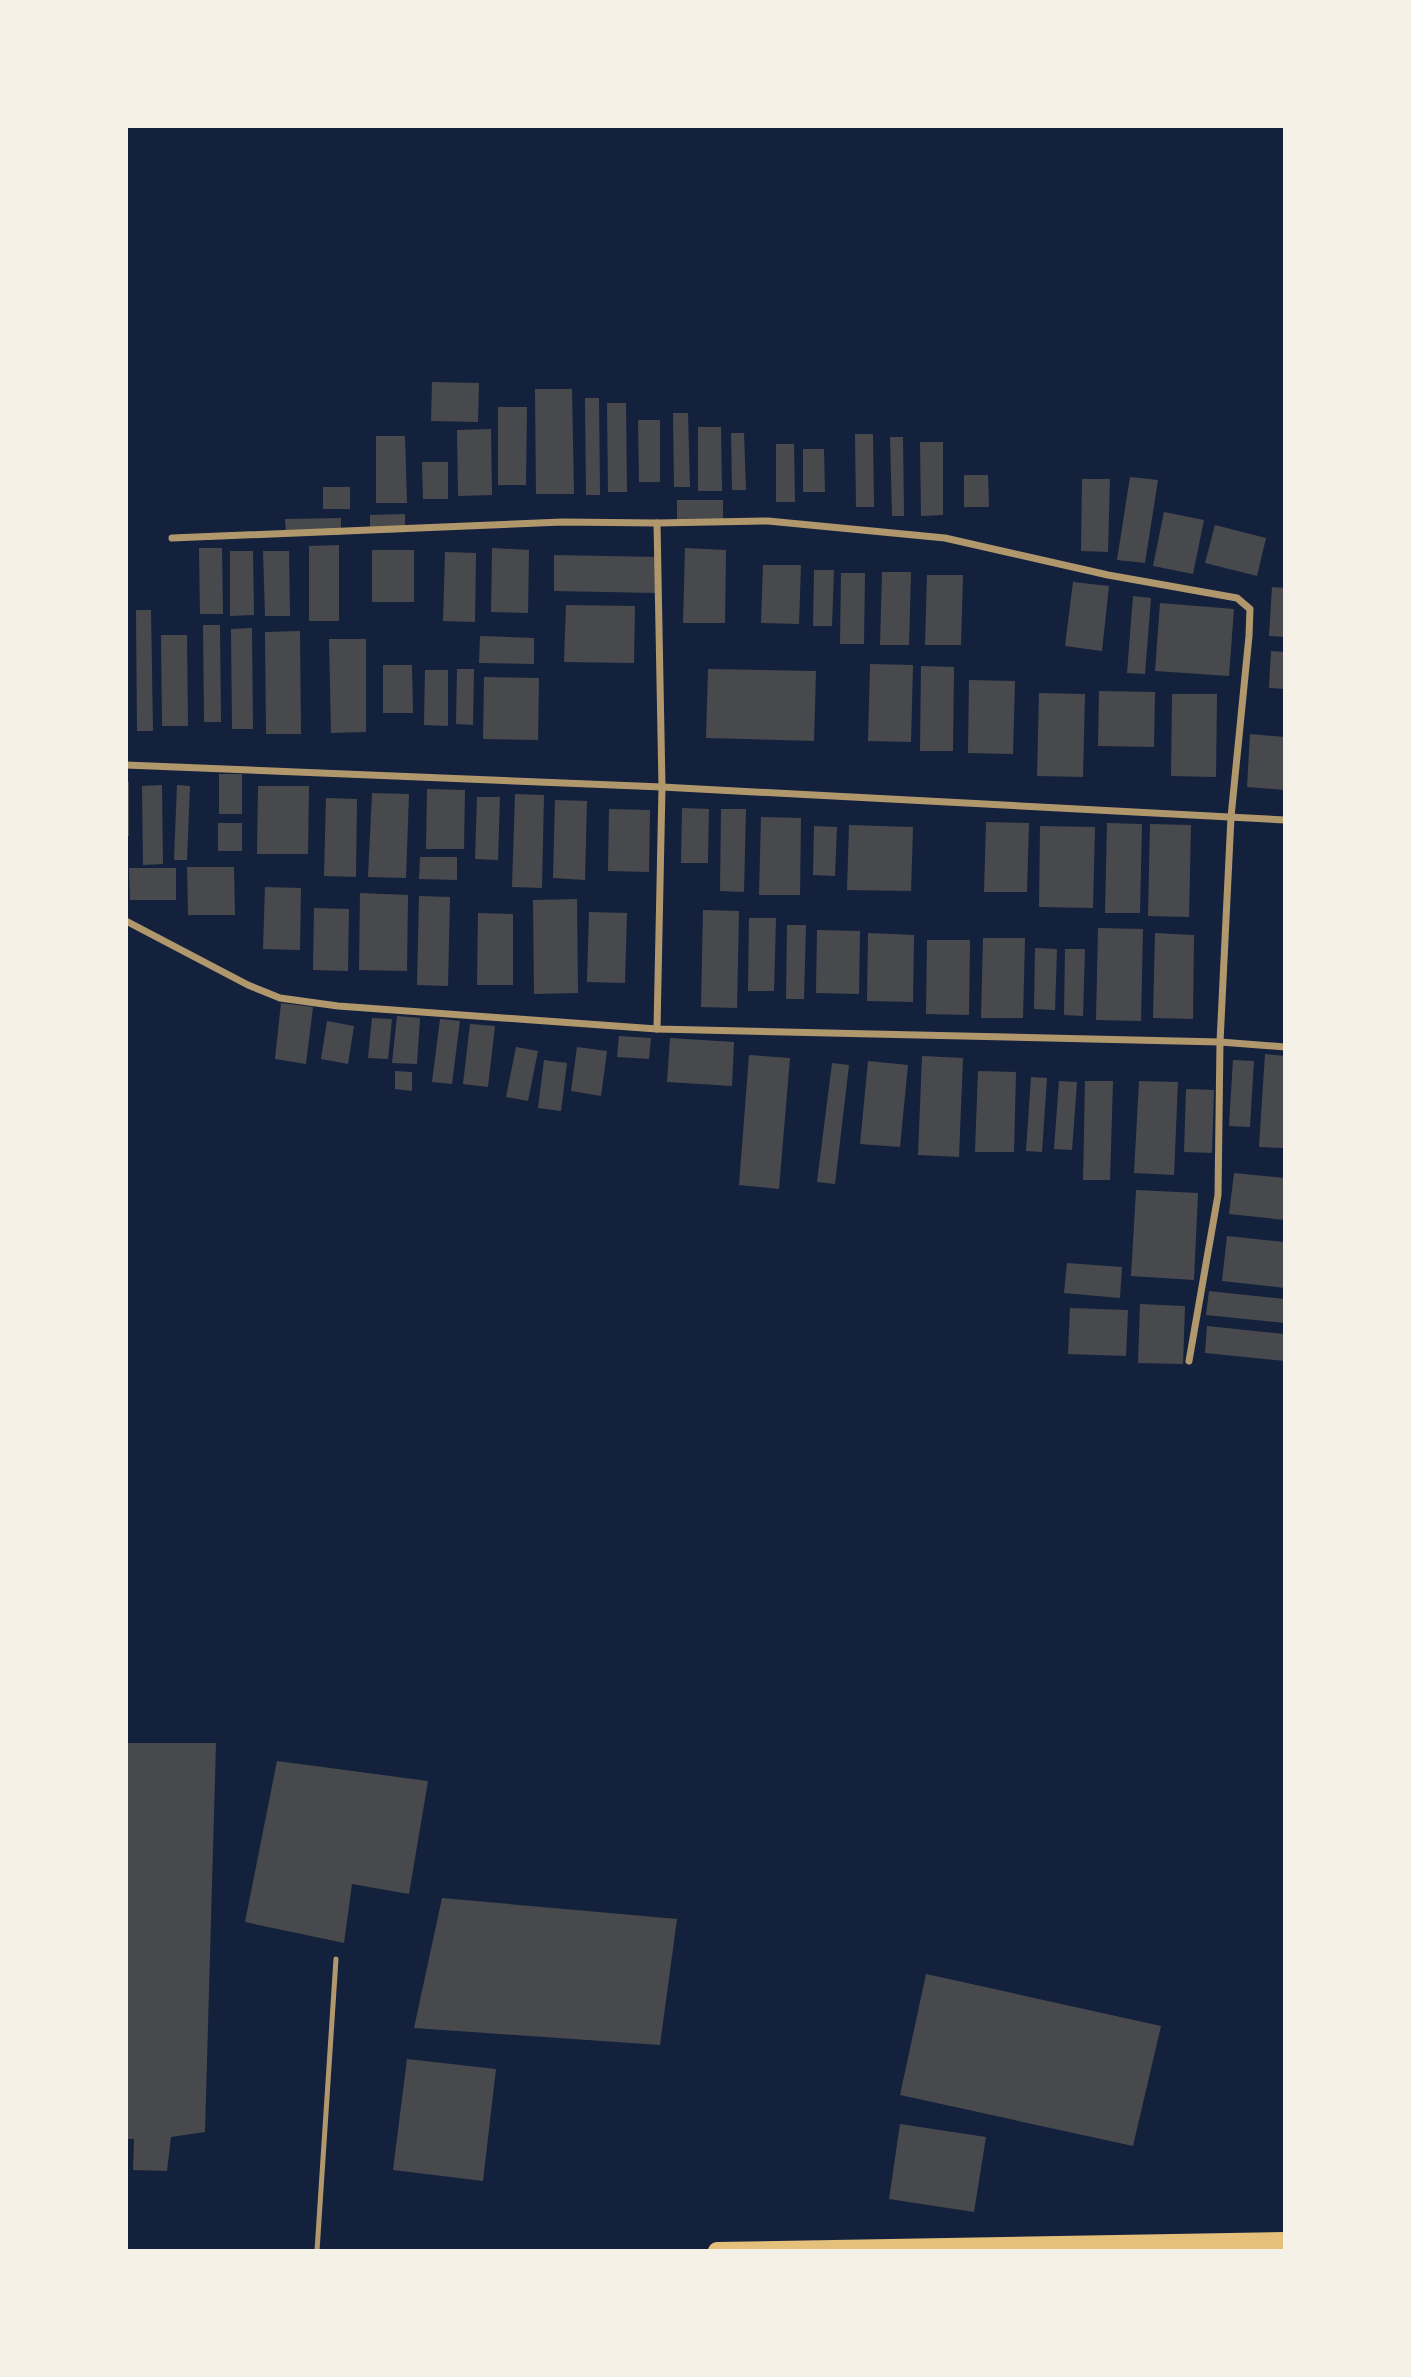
<svg xmlns="http://www.w3.org/2000/svg" width="1411" height="2377" font-family="Signika,sans-serif">
<rect width="100%" height="100%" fill="#14213d"/>
<!-- building -->
<g fill="#48494c">
<polygon points="432,382 479,383 478,422 431,421"/>
<polygon points="535,389 572,389 574,494 536,494"/>
<polygon points="585,398 599,398 600,495 586,495"/>
<polygon points="607,403 626,403 627,492 608,492"/>
<polygon points="498,407 527,407 526,485 498,485"/>
<polygon points="673,413 688,413 690,487 674,487"/>
<polygon points="638,420 660,420 660,482 639,482"/>
<polygon points="698,427 721,427 722,491 698,491"/>
<polygon points="491,429 492,495 458,496 457,430"/>
<polygon points="731,433 744,433 746,490 732,490"/>
<polygon points="855,434 873,434 874,507 856,507"/>
<polygon points="376,436 405,436 407,503 376,503"/>
<polygon points="890,437 903,437 904,516 892,516"/>
<polygon points="920,442 943,442 943,515 921,516"/>
<polygon points="776,444 794,444 795,502 776,502"/>
<polygon points="803,449 824,449 825,492 803,492"/>
<polygon points="422,462 448,462 448,499 423,499"/>
<polygon points="964,475 988,475 989,507 964,507"/>
<polygon points="1130,477 1158,480 1145,563 1117,560"/>
<polygon points="1082,479 1110,479 1108,552 1081,551"/>
<rect x="323" y="487" width="27" height="22"/>
<polygon points="677,500 723,500 723,519 677,520"/>
<polygon points="1164,512 1204,520 1193,574 1153,566"/>
<polygon points="405,514 405,532 370,533 370,515"/>
<polygon points="341,518 341,535 286,535 285,519"/>
<polygon points="1215,525 1266,538 1257,576 1205,563"/>
<polygon points="339,545 339,621 309,621 309,546"/>
<polygon points="199,548 222,548 223,614 200,614"/>
<polygon points="492,548 529,550 528,613 491,612"/>
<polygon points="685,548 726,550 725,623 683,623"/>
<rect x="372" y="550" width="42" height="52"/>
<polygon points="230,551 253,551 254,615 230,616"/>
<polygon points="263,551 289,551 290,616 265,616"/>
<polygon points="445,552 476,553 475,622 443,621"/>
<polygon points="554,555 657,557 657,593 554,591"/>
<polygon points="763,565 801,565 799,624 761,623"/>
<polygon points="814,570 834,570 832,626 813,626"/>
<polygon points="882,572 911,572 909,645 880,645"/>
<polygon points="841,573 865,573 864,644 840,644"/>
<polygon points="927,575 963,575 961,645 925,645"/>
<polygon points="1073,582 1109,586 1102,651 1065,646"/>
<polygon points="1272,587 1285,588 1285,637 1269,636"/>
<polygon points="1133,596 1151,598 1145,674 1127,673"/>
<polygon points="1160,603 1234,609 1229,676 1155,671"/>
<polygon points="566,605 635,606 634,663 564,662"/>
<polygon points="136,610 151,610 153,731 137,731"/>
<polygon points="203,625 220,625 221,722 204,722"/>
<polygon points="252,628 253,729 232,729 231,629"/>
<polygon points="300,631 301,734 266,734 265,632"/>
<polygon points="161,635 187,635 188,726 162,726"/>
<polygon points="480,636 534,638 534,664 479,663"/>
<polygon points="329,639 366,639 366,732 331,733"/>
<polygon points="1271,651 1285,652 1285,689 1269,688"/>
<polygon points="870,664 913,665 911,742 868,741"/>
<polygon points="383,665 412,665 413,713 383,713"/>
<polygon points="921,666 954,667 953,751 920,751"/>
<polygon points="457,669 474,669 473,725 456,724"/>
<polygon points="708,669 816,671 814,741 706,738"/>
<polygon points="425,670 448,670 448,726 424,725"/>
<polygon points="484,677 539,678 538,740 483,739"/>
<polygon points="969,680 1015,681 1013,754 968,753"/>
<polygon points="1099,691 1155,692 1154,747 1098,746"/>
<polygon points="1039,693 1085,694 1083,777 1037,776"/>
<polygon points="1172,694 1217,694 1216,777 1171,776"/>
<polygon points="1250,734 1285,737 1285,790 1247,787"/>
<rect x="219" y="774" width="23" height="40"/>
<rect x="126" y="782" width="3" height="54"/>
<polygon points="162,785 163,864 143,865 142,786"/>
<polygon points="177,785 190,786 187,860 174,860"/>
<polygon points="258,786 309,786 308,854 257,854"/>
<polygon points="427,789 465,790 464,849 426,849"/>
<polygon points="372,793 409,794 406,878 368,877"/>
<polygon points="515,794 544,795 542,888 512,887"/>
<polygon points="477,797 500,797 498,860 475,859"/>
<polygon points="326,798 357,799 356,877 324,876"/>
<polygon points="555,800 587,801 585,880 553,878"/>
<polygon points="682,808 709,809 708,863 681,863"/>
<polygon points="609,809 650,810 649,872 608,871"/>
<polygon points="721,809 746,809 744,892 720,891"/>
<polygon points="761,817 801,818 800,895 759,895"/>
<polygon points="986,822 1029,823 1027,892 984,892"/>
<rect x="218" y="823" width="24" height="28"/>
<polygon points="1107,823 1142,824 1140,913 1105,913"/>
<polygon points="1150,824 1191,825 1189,917 1148,916"/>
<polygon points="849,825 913,827 911,891 847,890"/>
<polygon points="814,826 837,827 835,876 813,875"/>
<polygon points="1040,826 1095,827 1093,908 1039,907"/>
<polygon points="420,857 457,857 457,880 419,879"/>
<polygon points="187,867 234,867 235,915 188,915"/>
<polygon points="129,868 176,868 176,900 130,900"/>
<polygon points="265,887 301,888 300,950 263,949"/>
<polygon points="360,893 408,895 407,971 359,970"/>
<polygon points="419,896 450,897 448,986 417,985"/>
<polygon points="577,899 578,993 534,994 533,900"/>
<polygon points="314,908 349,909 348,971 313,970"/>
<polygon points="703,910 739,911 737,1008 701,1007"/>
<polygon points="589,912 627,913 625,983 587,982"/>
<polygon points="478,913 513,914 513,985 477,985"/>
<polygon points="749,918 776,918 774,991 748,991"/>
<polygon points="787,925 806,925 804,999 786,999"/>
<polygon points="1098,928 1143,929 1141,1021 1096,1020"/>
<polygon points="817,930 860,931 859,994 816,993"/>
<polygon points="868,933 914,935 913,1002 867,1001"/>
<polygon points="1155,933 1194,935 1193,1019 1153,1018"/>
<polygon points="983,938 1025,938 1023,1018 981,1018"/>
<polygon points="927,940 970,940 969,1015 926,1014"/>
<polygon points="1035,948 1057,949 1055,1010 1034,1009"/>
<polygon points="1065,949 1085,949 1083,1016 1064,1015"/>
<polygon points="281,1003 313,1007 306,1064 275,1059"/>
<polygon points="397,1016 420,1018 417,1064 392,1063"/>
<polygon points="372,1018 392,1019 388,1059 368,1058"/>
<polygon points="440,1019 460,1021 452,1084 432,1082"/>
<polygon points="327,1021 354,1026 348,1064 321,1059"/>
<polygon points="470,1024 495,1026 488,1087 463,1084"/>
<polygon points="619,1036 651,1038 649,1059 617,1057"/>
<polygon points="670,1038 734,1042 732,1086 667,1082"/>
<polygon points="516,1047 538,1051 528,1101 506,1097"/>
<polygon points="577,1047 607,1051 601,1096 571,1091"/>
<polygon points="1265,1054 1285,1056 1285,1148 1259,1147"/>
<polygon points="749,1055 790,1058 779,1189 739,1185"/>
<polygon points="922,1056 963,1058 959,1157 918,1155"/>
<polygon points="544,1060 567,1063 561,1111 538,1108"/>
<polygon points="1233,1060 1254,1061 1250,1127 1229,1126"/>
<polygon points="868,1061 908,1065 900,1147 860,1144"/>
<polygon points="832,1063 849,1065 835,1184 817,1182"/>
<polygon points="395,1071 412,1072 412,1091 395,1089"/>
<polygon points="978,1071 1016,1072 1014,1152 975,1152"/>
<polygon points="1031,1077 1047,1078 1042,1152 1026,1151"/>
<polygon points="1059,1081 1077,1082 1072,1150 1054,1149"/>
<polygon points="1085,1081 1113,1081 1110,1180 1083,1180"/>
<polygon points="1139,1081 1178,1082 1174,1175 1134,1173"/>
<polygon points="1186,1089 1214,1090 1212,1153 1184,1152"/>
<polygon points="1234,1173 1285,1178 1285,1220 1229,1214"/>
<polygon points="1136,1190 1198,1193 1194,1280 1131,1276"/>
<polygon points="1227,1236 1285,1242 1285,1288 1222,1281"/>
<polygon points="1067,1263 1122,1267 1120,1298 1064,1293"/>
<polygon points="1209,1291 1285,1299 1285,1323 1206,1315"/>
<polygon points="1140,1304 1185,1306 1183,1364 1138,1363"/>
<polygon points="1070,1308 1128,1310 1126,1356 1068,1354"/>
<polygon points="1207,1326 1285,1334 1285,1361 1205,1353"/>
<polygon points="126,1743 216,1743 205,2132 171,2137 167,2171 133,2170 134,2139 126,2139"/>
<polygon points="277,1761 428,1781 409,1894 352,1884 344,1943 245,1922"/>
<polygon points="442,1898 677,1919 660,2045 414,2028"/>
<polygon points="926,1974 1161,2026 1133,2146 900,2095"/>
<polygon points="407,2059 496,2069 483,2181 393,2170"/>
<polygon points="900,2124 986,2137 974,2212 889,2199"/>
</g>
<g fill="none" stroke-linecap="round" stroke-linejoin="round">
<!-- service -->
<polyline stroke="#b1986c" stroke-width="5" points="317,2251 336,1959"/>
<!-- minor -->
<g stroke="#b1986c" stroke-width="7">
<polyline points="657,523 662,787 657,1029"/>
<polyline points="172,538 562,522 657,523 768,521 945,538 1108,575 1237,598 1250,609 1249,636 1231,817 1220,1042 1218,1195 1189,1361"/>
<polyline points="126,765 662,787 1285,820"/>
<polyline points="126,921 248,985 280,998 338,1006 657,1029 1220,1042 1285,1047"/>
</g>
<!-- primary -->
<polyline stroke="#e5c07b" stroke-width="18" points="717,2251 1285,2241"/>
</g>
<!-- border -->
<rect width="1411" height="2377" fill="none" stroke="#f6f1e7" stroke-width="256"/>
</svg>
